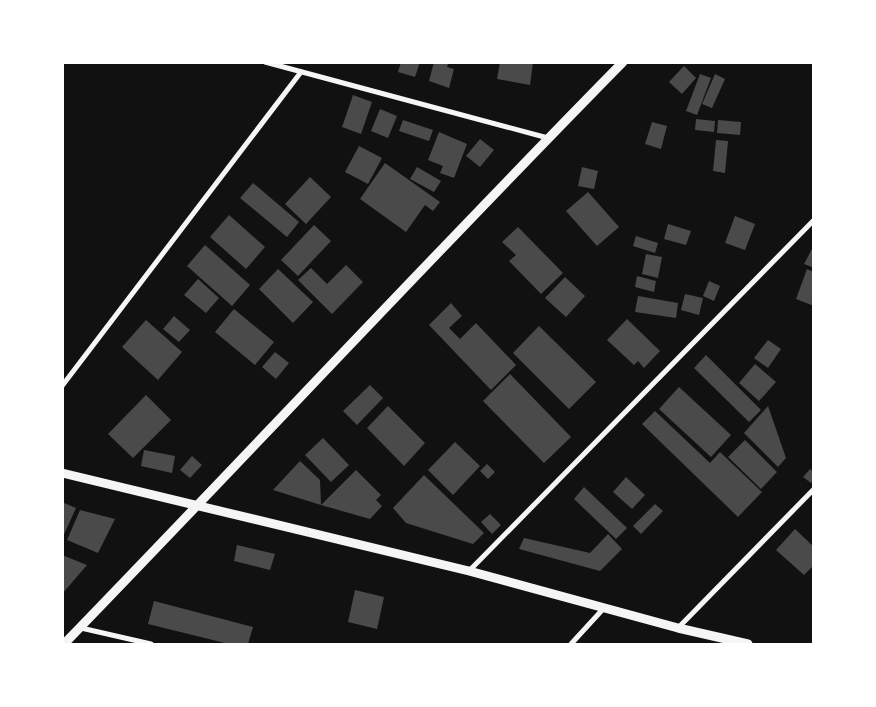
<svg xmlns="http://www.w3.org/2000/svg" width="876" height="707" font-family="'Sofia Sans Condensed',sans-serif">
<rect width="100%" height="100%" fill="#111"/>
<!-- building -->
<g fill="#4a4a4a">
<polygon points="401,62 420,62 415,77 398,72"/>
<polygon points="434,62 449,62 447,67 454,69 449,88 429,81"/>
<polygon points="500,62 533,62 530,85 497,79"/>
<polygon points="684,66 696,78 682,94 669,82"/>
<polygon points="700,74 711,78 697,115 686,111"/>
<polygon points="715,74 725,79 712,108 702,104"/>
<polygon points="353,95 372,102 361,134 342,127"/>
<polygon points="380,109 397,116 388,138 371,131"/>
<polygon points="696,119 715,121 714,132 695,130"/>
<polygon points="403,120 433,130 429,141 399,131"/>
<polygon points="718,120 741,122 740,135 717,133"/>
<polygon points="652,122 667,126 661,149 645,144"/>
<polygon points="439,132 467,144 454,178 440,173 443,166 428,160"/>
<polygon points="480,139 494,150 480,167 466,156"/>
<polygon points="716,140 728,141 725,173 713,171"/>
<polygon points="359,146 382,158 368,184 345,172"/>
<polygon points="385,163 440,202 433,211 425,205 406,232 360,199"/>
<polygon points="417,167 441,181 434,192 410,179"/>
<polygon points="582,167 598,171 594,189 578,186"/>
<polygon points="310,177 331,197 306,224 285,204"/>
<polygon points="253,183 299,222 287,237 240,198"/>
<polygon points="588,192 619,227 597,246 566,211"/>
<polygon points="229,215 265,247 246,269 210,237"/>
<polygon points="735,216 755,224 745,250 725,243"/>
<polygon points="668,224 691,231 686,245 664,239"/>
<polygon points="314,225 331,241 298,276 281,260"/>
<polygon points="518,227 563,273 541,294 509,261 516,255 502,242"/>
<polygon points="636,236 658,243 655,253 633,246"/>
<polygon points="205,245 250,285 232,306 187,266"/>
<polygon points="814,245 814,268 804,264"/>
<polygon points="646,254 662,257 658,278 642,274"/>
<polygon points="346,265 363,282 332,314 298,280 311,268 327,284"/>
<polygon points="278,269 313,302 293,323 259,289"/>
<polygon points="807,269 814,272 814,306 796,299"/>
<polygon points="637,276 656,281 654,292 635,287"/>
<polygon points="565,277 585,296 566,317 545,298"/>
<polygon points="198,279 219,298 206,313 184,295"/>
<polygon points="709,281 720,286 714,301 703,296"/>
<polygon points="685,294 703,298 699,315 681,310"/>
<polygon points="638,296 678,303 676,318 635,312"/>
<polygon points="451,303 462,316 449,328 460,339 476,323 516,365 491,390 429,325"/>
<polygon points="234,309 274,342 255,365 215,332"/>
<polygon points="174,316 190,330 179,342 163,329"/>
<polygon points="627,319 660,351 644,368 638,361 634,365 607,340"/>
<polygon points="146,320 182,352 158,380 122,347"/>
<polygon points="539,326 596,382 569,409 513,353"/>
<polygon points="768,340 781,349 768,368 754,358"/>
<polygon points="275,352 289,363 276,379 262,367"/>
<polygon points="706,355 761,410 749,422 694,368"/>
<polygon points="755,364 776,382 759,401 739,383"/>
<polygon points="510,374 571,437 544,463 483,401"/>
<polygon points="370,385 383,398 357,425 343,411"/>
<polygon points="679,387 731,435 711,457 659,409"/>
<polygon points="146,395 171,420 133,458 108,434"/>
<polygon points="388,406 425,443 404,466 367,428"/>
<polygon points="768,406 786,458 778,467 744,433"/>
<polygon points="655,411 710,463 720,452 762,492 738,517 642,424"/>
<polygon points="323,438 349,465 331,482 305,455"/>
<polygon points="745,440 777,472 761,489 728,457"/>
<polygon points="455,442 480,466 453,495 428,470"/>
<polygon points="144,450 175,456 172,473 141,466"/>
<polygon points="192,456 202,465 190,478 180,470"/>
<polygon points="300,461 320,480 321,505 273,490"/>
<polygon points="487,464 495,472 488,479 480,471"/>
<polygon points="810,469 814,472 814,480 811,483 803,477"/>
<polygon points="356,470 381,495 376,500 382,506 370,519 321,505"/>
<polygon points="424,475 484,533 473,544 406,523 393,508"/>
<polygon points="626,477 645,495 632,509 613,492"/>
<polygon points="584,487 627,528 616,539 574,499"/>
<polygon points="62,502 76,508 62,539"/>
<polygon points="655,504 663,511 641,534 633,526"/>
<polygon points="80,510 115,519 98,553 67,540"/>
<polygon points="490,514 501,525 492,534 481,522"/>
<polygon points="795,529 814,547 814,565 804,575 776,550"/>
<polygon points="608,534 622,549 600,571 519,549 524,538 590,553"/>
<polygon points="237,545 275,554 270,570 234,561"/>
<polygon points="62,555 87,565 62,594"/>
<polygon points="355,590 384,597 377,629 348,622"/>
<polygon points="154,601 253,627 248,644 229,644 148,624"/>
</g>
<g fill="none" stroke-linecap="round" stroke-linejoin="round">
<!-- minor -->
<g stroke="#f5f5f5" stroke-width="5">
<polyline points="265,62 548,138"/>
<polyline points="62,386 301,72"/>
<polyline points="469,571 814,220"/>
<polyline points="81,628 151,644"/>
<polyline points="678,628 814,489"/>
<polyline points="571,644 604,608"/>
</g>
<!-- tertiary -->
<g stroke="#f5f5f5" stroke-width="9">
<polyline points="62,473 469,571 678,628 748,644"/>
<path d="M 64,644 C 251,451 434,254 623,62"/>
</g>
</g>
<!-- border -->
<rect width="876" height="707" fill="none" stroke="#ffffff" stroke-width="128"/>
</svg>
